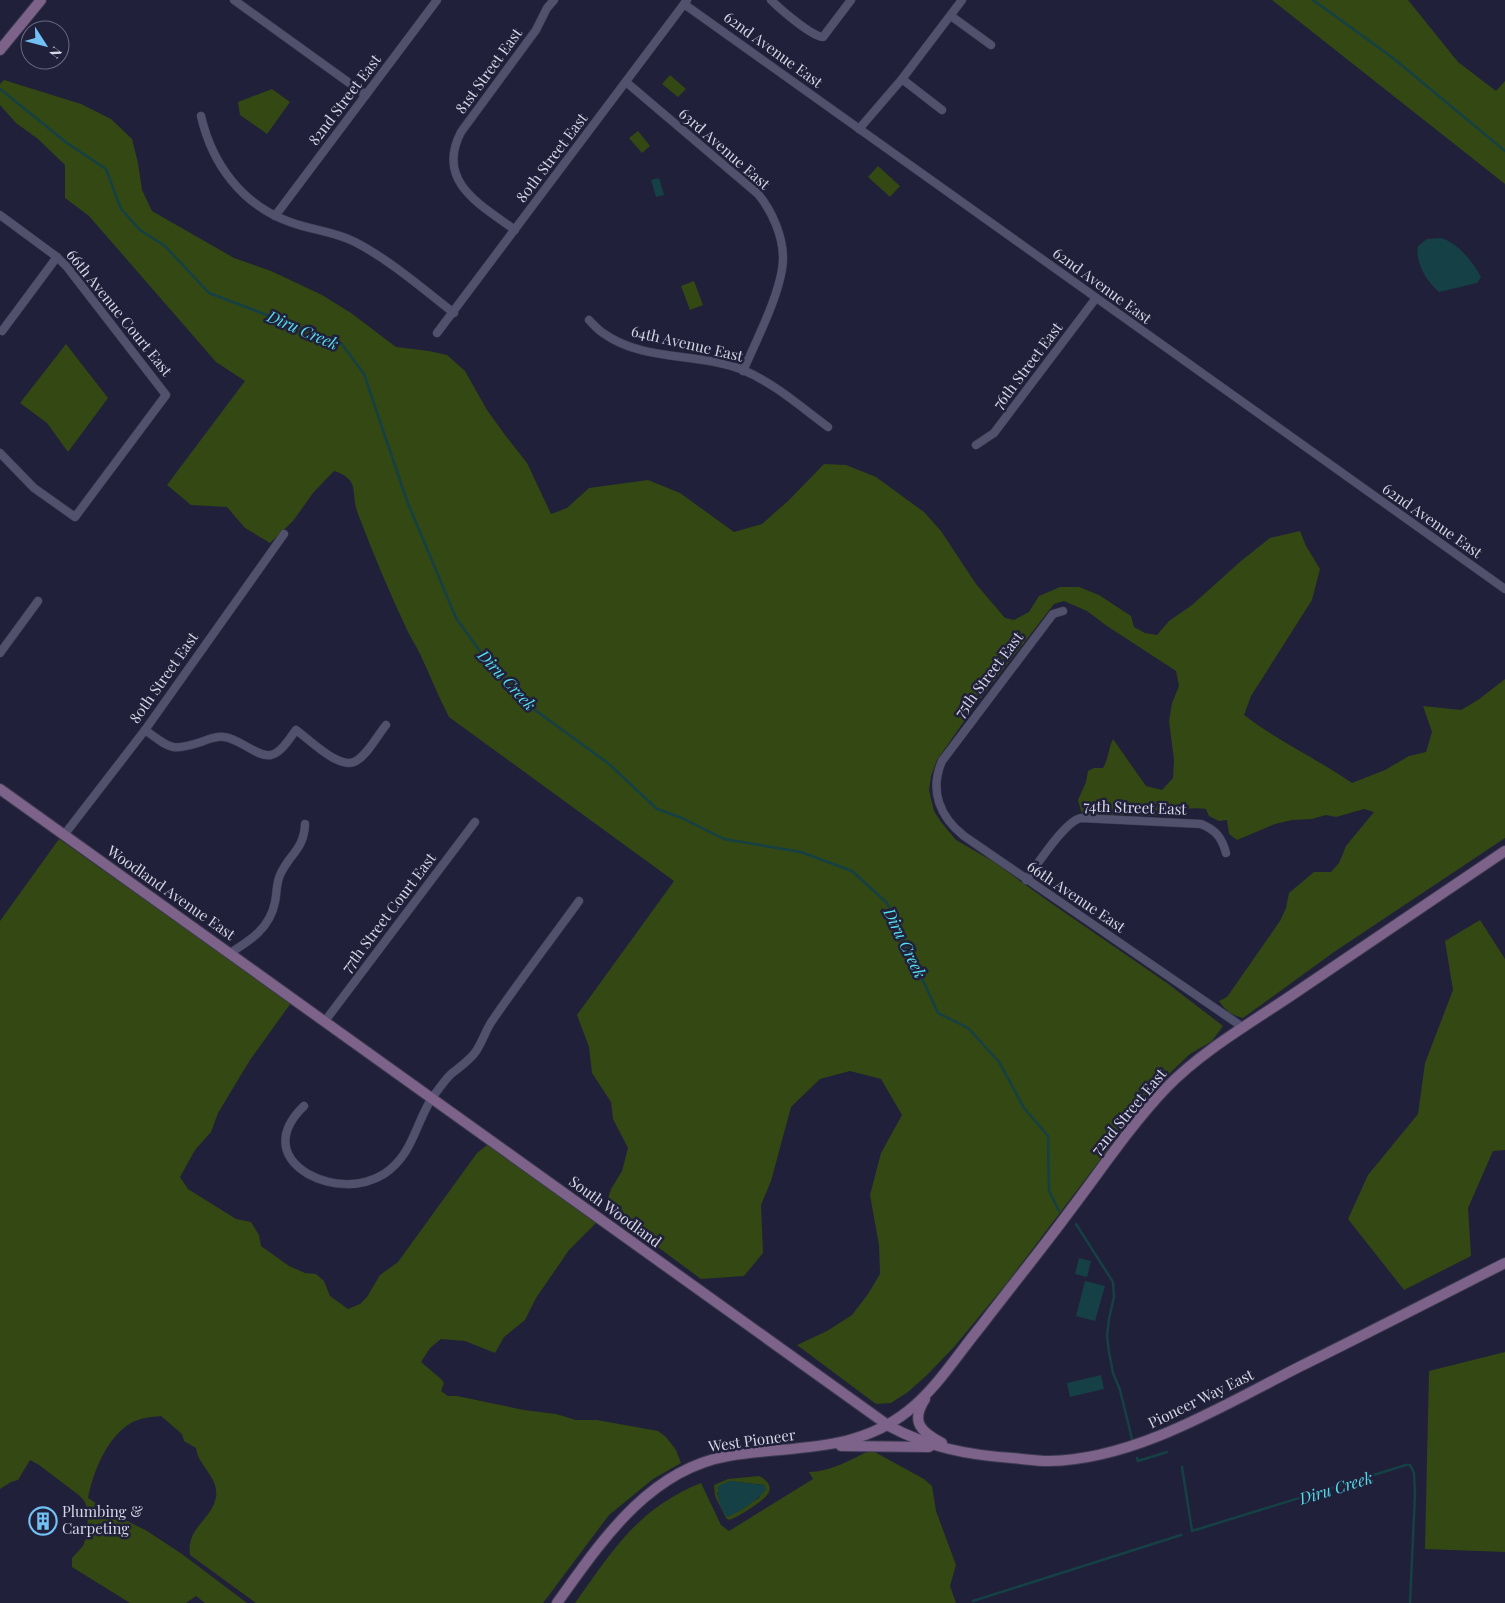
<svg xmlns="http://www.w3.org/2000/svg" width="1505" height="1603" font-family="'Playfair Display',serif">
<rect width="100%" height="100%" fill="#21203a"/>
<!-- green -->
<g fill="#334812" fill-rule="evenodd">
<polygon points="1272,0 1408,0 1458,62 1496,91 1505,81 1505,184"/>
<polygon points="670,75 686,89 678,97 662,84"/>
<path d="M 4,80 L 81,104 L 111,119 L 132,139 L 138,163 L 142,190 L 152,211 L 234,258 L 271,271 L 322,295 L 351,313 L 396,347 L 429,351 L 447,355 L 465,371 L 487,410 L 505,435 L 527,463 L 551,514 L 567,508 L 589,488 L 648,480 L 680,493 L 734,532 L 762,524 L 788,501 L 824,464 L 846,465 L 876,477 L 924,512 L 941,531 L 976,584 L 1005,618 L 1014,620 L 1029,612 L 1039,596 L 1060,587 L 1079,587 L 1099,595 L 1131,616 L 1134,627 L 1145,633 L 1157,635 L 1169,621 L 1192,605 L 1241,561 L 1270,538 L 1300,531 L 1306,546 L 1320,569 L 1312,600 L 1251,696 L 1244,715 C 1278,741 1317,759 1352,783 L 1385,770 L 1409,756 L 1426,752 L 1432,732 L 1423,706 L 1461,710 L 1478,700 L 1505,679 L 1505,838 L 1334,952 L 1243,1018 C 1231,1015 1226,1011 1219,1001 L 1227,997 L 1280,921 L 1286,908 L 1289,893 L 1314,872 L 1331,872 L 1339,863 L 1346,846 L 1374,812 L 1364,809 L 1336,817 L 1326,815 L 1312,819 L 1292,820 L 1275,824 L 1237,840 L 1229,834 L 1227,820 L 1219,821 L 1209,816 L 1206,809 C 1185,806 1181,812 1162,816 L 1083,814 L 1081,811 L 1078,800 L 1086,782 L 1088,771 L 1094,768 L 1103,768 C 1109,758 1108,749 1113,739 L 1146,786 L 1162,790 L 1173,778 L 1174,760 L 1169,721 L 1172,703 L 1179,686 L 1176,671 L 1107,626 L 1087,611 L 1064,601 L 1054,604 L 974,707 L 937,760 L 931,776 L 929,790 L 934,811 L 941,822 L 956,840 L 994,862 L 1048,901 L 1167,983 L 1223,1026 L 1212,1041 L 1190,1054 L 1171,1072 L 1131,1119 L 1006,1284 L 954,1347 L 927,1375 L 908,1392 L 891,1403 L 876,1404 L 797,1345 L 827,1331 L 852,1315 L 868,1294 L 880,1274 L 879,1245 L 870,1195 L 881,1153 L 902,1115 L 881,1079 L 850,1071 L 820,1079 L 791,1107 L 771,1181 L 761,1205 L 763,1253 L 744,1276 L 701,1279 L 605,1208 L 611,1189 L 622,1171 L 628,1148 L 613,1119 L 611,1102 L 592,1073 L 589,1047 L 577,1015 L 674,881 L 449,717 C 438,696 430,675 420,654 C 416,646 411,638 407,630 C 389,592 373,553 358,514 C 350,492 361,480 334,471 L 313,493 L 293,521 L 270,543 L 245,528 L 227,507 L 191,505 L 167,485 L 245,381 L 216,362 L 89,216 L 65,198 L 65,165 L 38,139 L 16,123 L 0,105 L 0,84 Z"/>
<polygon points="272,89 290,102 267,134 240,115 238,102"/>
<polygon points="638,131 650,146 642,153 629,138"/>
<polygon points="878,166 900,186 890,197 868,177"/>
<polygon points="694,281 703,305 690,310 681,286"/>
<polygon points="66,344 108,398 68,452 47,423 20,403"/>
<path d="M 59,839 L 291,1003 L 250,1060 L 218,1113 L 211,1132 L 195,1150 L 180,1177 L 188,1189 L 236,1219 L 251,1222 L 259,1235 L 261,1246 L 289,1266 L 305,1273 L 316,1274 L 324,1281 L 330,1296 L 348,1309 L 360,1304 L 367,1297 L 380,1275 L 398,1262 L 477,1153 L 487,1145 L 492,1146 L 597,1222 L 569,1250 L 536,1298 L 525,1320 L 504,1337 L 495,1353 L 465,1341 L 441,1339 L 430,1348 L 421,1362 L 441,1379 L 444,1383 L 441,1391 L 448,1396 L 457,1396 L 524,1410 L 556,1414 L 576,1420 L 597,1420 L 658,1431 L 666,1437 L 676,1450 L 681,1463 L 653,1479 L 609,1515 L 543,1603 L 256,1603 L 190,1555 C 186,1527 212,1520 216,1497 C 219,1477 198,1466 196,1448 L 184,1441 L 182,1434 L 161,1416 C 151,1417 140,1418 131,1423 C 107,1437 93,1472 88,1498 L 111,1513 L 147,1531 L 182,1554 L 247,1603 L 205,1603 L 196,1596 L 186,1603 L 130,1603 L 72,1567 L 72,1558 L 83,1546 L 87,1535 L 88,1511 L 85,1502 L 80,1496 L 39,1465 L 30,1460 L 18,1480 L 11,1482 L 0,1489 L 0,921 Z"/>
<polygon points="1480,920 1505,959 1505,1150 1493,1151 1468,1208 1471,1256 1404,1290 1348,1219 1368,1175 1418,1114 1425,1063 1453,990 1445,941"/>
<polygon points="1505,1352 1505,1552 1425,1549 1429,1371"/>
<path d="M 871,1450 L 924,1479 L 932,1486 L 936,1511 L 956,1565 L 950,1586 L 956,1603 L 575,1603 C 612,1551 638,1508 701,1483 L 721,1525 L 729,1531 L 813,1479 L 809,1472 C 830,1472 852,1459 871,1450 Z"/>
<path d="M 759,1476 C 765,1479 772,1484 769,1492 C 766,1500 738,1517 729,1520 L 726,1518 L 715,1496 L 714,1485 L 728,1479 ZM 730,1481 L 764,1485 L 759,1498 L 745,1506 L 741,1510 L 724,1513 L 717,1493 Z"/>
</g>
<!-- water -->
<g fill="#154045">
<polygon points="659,178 664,195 656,197 651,180"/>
<path d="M 1441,238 C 1458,243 1473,262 1481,277 L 1477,283 L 1439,292 C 1426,281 1415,262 1418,246 L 1427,239 Z"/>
<polygon points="1079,1258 1091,1261 1087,1277 1075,1274"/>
<polygon points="1085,1281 1105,1286 1095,1321 1076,1316"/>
<polygon points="1101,1375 1104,1389 1070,1397 1067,1383"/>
<path d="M 730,1481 L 764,1485 L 766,1489 C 761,1498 737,1514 727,1517 C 720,1509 717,1496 718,1486 Z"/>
</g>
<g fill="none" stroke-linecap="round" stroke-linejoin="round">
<!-- stream -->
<g stroke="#154045" stroke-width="2.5">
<polyline points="1313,0 1393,58 1505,151"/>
<polyline points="0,89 67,143 106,169 121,209 140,230 165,246 209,293 341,343 364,374 407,501 456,618 490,665 535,710 609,764 657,809 682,818 724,839 801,852 852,871 887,903 938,1013 968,1028 999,1062 1024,1108 1048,1136 1049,1191 1059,1211"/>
<polyline points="1076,1224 1113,1282 1114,1297 1109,1319 1107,1336 1109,1352 1113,1373 1120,1390 1132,1439"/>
<polyline points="1137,1458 1138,1461 1167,1452"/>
<polyline points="1182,1467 1192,1531 1406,1465 1410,1465 1414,1473 1415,1494 1410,1603"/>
<polyline points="973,1601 1181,1535"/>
</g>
<!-- street casing -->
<g stroke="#3c3a50" stroke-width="9">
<g id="street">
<polyline points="234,0 366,95"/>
<path d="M 771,0 C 780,9 811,36 823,37 L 851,0"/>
<polyline points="684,4 1505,589"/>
<polyline points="951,16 991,45"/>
<polyline points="902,79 942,110"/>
<path d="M 626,82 L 758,194 C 772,211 783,236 783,258 C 783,289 756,341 743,371"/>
<path d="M 201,116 C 212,164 242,205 290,222 C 311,230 334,231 355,242 C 390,260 423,289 454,313"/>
<polyline points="859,129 902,79 962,0"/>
<polyline points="0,215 57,257 67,267 166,395 75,517 34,488 0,453"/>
<polyline points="275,216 437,0"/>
<path d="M 515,230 C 481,205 435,182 461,132 L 536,30 L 547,8 L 554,0"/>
<path d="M 589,320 C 594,325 598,330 603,333 C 643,362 698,352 743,370 C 774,383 801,407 828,427"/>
<polyline points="2,331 57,257"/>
<polyline points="437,333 687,0"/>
<polyline points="976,445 994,433 1096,298"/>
<path d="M 1063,611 L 1053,614 L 942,761 C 929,791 940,817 964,836 L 1244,1028"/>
<polyline points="0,653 38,601"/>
<path d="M 145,730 C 170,748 171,752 201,742 C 209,739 216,736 224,737 C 239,738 258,758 271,755 C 282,752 289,739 296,730 C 309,739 340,771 356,761 C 368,754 377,736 386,725"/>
<polyline points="64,835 145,730 284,534"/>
<path d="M 1026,880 C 1037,865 1065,821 1081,818 L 1201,824 C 1216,830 1222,838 1226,853"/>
<path d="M 230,953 C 251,940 270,928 275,902 C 277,893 276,884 280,875 C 289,854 304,850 305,824"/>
<polyline points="325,1021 475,822"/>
<path d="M 304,1106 C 280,1129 277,1155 308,1174 C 332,1187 361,1188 384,1174 C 413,1155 415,1124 432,1098 C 438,1090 444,1081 451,1074 C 459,1068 467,1062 474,1054 C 482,1044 485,1031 492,1021 C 520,980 550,941 579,901"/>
</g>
</g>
<!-- secondary casing -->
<g stroke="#3c3a50" stroke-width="12">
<g id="secondary">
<polyline points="0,50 41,0"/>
<path d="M 0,789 L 889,1426 C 928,1447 967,1455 1012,1458 C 1024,1459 1037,1461 1049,1461 C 1135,1460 1224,1405 1299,1367 C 1368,1333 1436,1298 1505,1263"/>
<path d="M 925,1399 C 910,1422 921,1432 942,1443"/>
<polyline points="841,1446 929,1447"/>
<path d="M 557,1603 C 601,1542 648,1470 728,1456 C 792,1445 854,1454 908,1411 C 937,1388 958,1354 981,1326 C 1010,1288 1041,1250 1069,1212 C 1101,1170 1130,1126 1166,1088 C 1202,1051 1249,1024 1292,995 C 1363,947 1434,899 1505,851"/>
</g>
</g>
<!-- street -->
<use href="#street" stroke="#51506d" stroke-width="8"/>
<!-- secondary -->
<use href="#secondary" stroke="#7d638a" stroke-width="10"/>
</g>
<!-- icons -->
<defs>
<g id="building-ring" transform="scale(1.4375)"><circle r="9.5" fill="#21203a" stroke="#72c1f5" stroke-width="1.5"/><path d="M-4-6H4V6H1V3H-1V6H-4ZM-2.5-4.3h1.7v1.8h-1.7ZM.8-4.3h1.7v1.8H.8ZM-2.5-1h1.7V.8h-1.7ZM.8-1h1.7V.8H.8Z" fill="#72c1f5"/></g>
</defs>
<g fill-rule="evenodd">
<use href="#building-ring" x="43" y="1521"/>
</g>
<g text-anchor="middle" stroke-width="5" stroke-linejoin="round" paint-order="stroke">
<!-- street labels -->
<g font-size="15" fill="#d6d6e7" stroke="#21203a">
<text transform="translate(773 50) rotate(36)" y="5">62nd Avenue East</text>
<text transform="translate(489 71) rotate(-54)" y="5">81st Street East</text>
<text transform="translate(345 100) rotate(-53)" y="5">82nd Street East</text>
<text transform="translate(724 149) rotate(41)" y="5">63rd Avenue East</text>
<text transform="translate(552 158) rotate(-53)" y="5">80th Street East</text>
<text transform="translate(1102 286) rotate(36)" y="5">62nd Avenue East</text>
<text transform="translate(119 313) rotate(51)" y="5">66th Avenue Court East</text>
<text transform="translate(687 344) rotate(13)" y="5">64th Avenue East</text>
<text transform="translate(1028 366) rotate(-53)" y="5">76th Street East</text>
<text transform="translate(1432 521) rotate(35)" y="5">62nd Avenue East</text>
<text transform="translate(989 675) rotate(-53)" y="5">75th Street East</text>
<text transform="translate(164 678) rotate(-55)" y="5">80th Street East</text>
<text transform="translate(1135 808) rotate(2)" y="5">74th Street East</text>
<text transform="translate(171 893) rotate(35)" y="5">Woodland Avenue East</text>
<text transform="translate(1076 897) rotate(34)" y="5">66th Avenue East</text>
<text transform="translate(389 913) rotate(-53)" y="5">77th Street Court East</text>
<text transform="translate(1129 1112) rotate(-50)" y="5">72nd Street East</text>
<text transform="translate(615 1212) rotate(36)" y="5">South Woodland</text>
<text transform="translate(1201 1399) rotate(-26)" y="5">Pioneer Way East</text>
<text transform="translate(752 1441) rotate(-8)" y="5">West Pioneer</text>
</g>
<!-- poi labels -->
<g font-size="15" fill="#d6d6e7" stroke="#21203a" text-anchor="start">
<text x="62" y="1517">Plumbing &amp;<tspan x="62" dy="17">Carpeting</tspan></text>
</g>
<!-- water labels -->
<g font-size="16" font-style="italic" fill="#53deec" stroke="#21203a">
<text transform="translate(303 330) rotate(23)" y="6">Diru Creek</text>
<text transform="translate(507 680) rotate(47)" y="6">Diru Creek</text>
<text transform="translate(905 943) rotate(64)" y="6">Diru Creek</text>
<text transform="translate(1336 1488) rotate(-17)" y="6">Diru Creek</text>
</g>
</g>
<!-- north arrow -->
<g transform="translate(45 45) rotate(126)"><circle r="24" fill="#21203a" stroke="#69697f"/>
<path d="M0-4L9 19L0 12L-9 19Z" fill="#72c1f5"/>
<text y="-8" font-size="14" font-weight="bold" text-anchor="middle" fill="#d6d6e7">N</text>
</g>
</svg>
